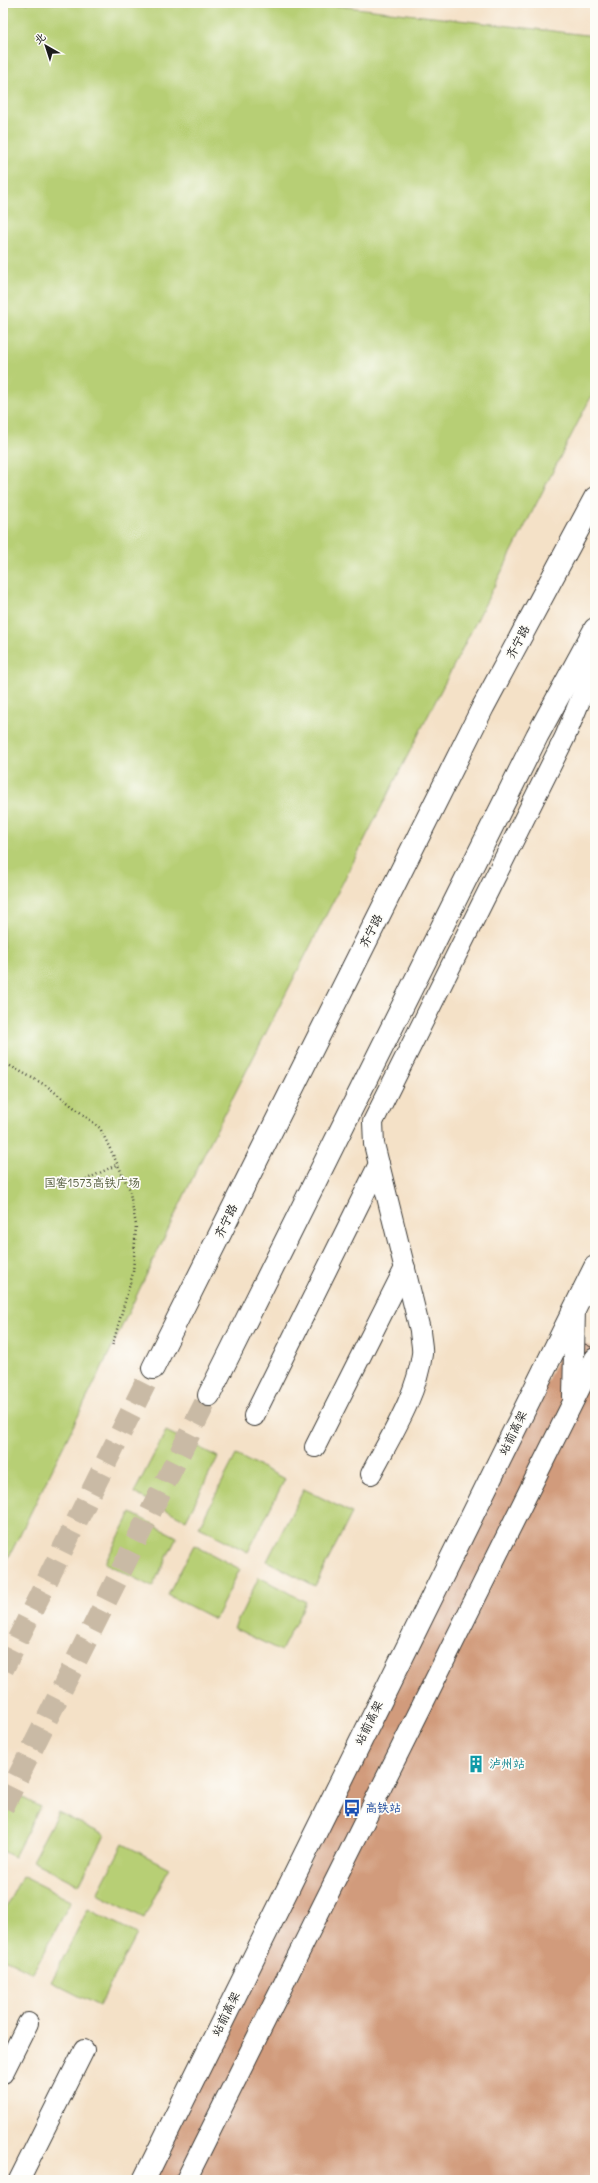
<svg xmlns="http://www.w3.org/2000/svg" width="598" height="2183" font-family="Delius,'LXGW WenKai TC',sans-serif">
<rect width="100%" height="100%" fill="#fdfcf7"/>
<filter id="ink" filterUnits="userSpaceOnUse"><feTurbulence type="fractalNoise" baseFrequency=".025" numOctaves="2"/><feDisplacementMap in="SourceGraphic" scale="8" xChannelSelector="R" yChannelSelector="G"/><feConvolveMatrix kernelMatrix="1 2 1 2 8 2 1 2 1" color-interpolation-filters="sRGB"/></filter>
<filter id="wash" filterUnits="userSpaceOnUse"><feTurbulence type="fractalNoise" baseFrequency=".012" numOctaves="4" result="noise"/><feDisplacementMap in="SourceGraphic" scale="16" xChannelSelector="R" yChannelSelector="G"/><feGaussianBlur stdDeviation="0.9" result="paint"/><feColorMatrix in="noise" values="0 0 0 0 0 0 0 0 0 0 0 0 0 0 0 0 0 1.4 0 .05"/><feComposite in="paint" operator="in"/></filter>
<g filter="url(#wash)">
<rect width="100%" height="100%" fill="#f4e1c7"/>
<!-- green -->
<g fill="#b7cf74" stroke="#6a7648">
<polygon points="3,3 313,3 595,36 595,389 206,1150 112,1347 3,1569"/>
<polygon points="166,1431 218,1457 186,1520 134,1493"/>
<polygon points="236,1455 285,1479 248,1552 199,1527"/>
<polygon points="304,1489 352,1513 315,1586 267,1561"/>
<polygon points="131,1513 177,1537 152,1587 105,1563"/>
<polygon points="194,1545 240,1569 215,1619 168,1595"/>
<polygon points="259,1577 306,1602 281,1651 234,1628"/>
<polygon points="3,1787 40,1807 14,1857 3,1851"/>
<polygon points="58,1812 104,1835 79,1885 32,1861"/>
<polygon points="123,1844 169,1868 144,1918 97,1894"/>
<polygon points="22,1876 71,1901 33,1973 3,1958 3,1913"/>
<polygon points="88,1909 137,1934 99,2006 51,1982"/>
</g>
<g id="blocks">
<!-- building -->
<polygon fill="#d19b7c" points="569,1336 595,1349 595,2180 151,2180"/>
</g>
</g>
<g filter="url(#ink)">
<use href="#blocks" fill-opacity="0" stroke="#3c3a36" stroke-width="1"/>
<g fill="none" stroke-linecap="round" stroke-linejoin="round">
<!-- secondary-tunnel -->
<g stroke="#c9baa5" stroke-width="22" stroke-dasharray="22 11" stroke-linecap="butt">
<polyline points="3,1669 153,1368"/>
<polyline points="3,1807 209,1395"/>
</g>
<!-- lane casing -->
<g stroke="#3c3a36" stroke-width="22">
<g id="lane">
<polyline points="573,1397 575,1308"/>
<polyline points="254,1416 379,1164"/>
<polyline points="315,1447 405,1268"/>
<path d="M 371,1474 C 390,1437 417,1396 422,1354 C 423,1347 420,1337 420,1330 L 374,1144 L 373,1122 L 565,737 L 595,664"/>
<polyline points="3,2073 28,2023"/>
<polyline points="19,2180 84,2050"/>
<polyline points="186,2180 595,1358"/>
</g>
</g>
<!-- secondary casing -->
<g stroke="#3c3a36" stroke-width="24">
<g id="secondary">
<polyline points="153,1368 483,707 595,498"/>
<polyline points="209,1395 537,736 595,629"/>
<polyline points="144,2180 595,1267"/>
</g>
</g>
<!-- path -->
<g stroke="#3c3a36" stroke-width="2.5" stroke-dasharray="1 3" stroke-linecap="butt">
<polyline points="3,1062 47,1086 100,1128 129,1188 136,1225 133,1273 112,1347"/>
<polyline points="75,1185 118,1164"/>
</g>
<!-- lane -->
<use href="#lane" stroke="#fff" stroke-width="20"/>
<!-- secondary -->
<use href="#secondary" stroke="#fff" stroke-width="22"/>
</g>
</g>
<!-- icons -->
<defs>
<g id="building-bare" transform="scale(1.38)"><path d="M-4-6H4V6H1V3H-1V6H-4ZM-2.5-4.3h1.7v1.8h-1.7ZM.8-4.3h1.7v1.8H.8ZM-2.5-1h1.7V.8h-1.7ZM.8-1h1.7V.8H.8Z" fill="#0f9aa8" stroke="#fdfcf7" stroke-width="2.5" paint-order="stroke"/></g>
<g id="bus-bare" transform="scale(1.38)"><path d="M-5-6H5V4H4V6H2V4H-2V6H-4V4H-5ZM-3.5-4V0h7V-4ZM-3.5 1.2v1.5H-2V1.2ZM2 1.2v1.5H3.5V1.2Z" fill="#1a4fb4" stroke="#fdfcf7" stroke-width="2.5" paint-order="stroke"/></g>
</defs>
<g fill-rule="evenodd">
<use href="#building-bare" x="476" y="1764"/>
<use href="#bus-bare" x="352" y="1808"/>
</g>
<g text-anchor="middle" stroke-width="3.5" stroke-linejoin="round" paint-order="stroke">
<!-- street labels -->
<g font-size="12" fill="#1c1c1c" stroke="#fdfcf7">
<text transform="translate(518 642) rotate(-62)" y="4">齐宁路</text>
<text transform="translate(371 931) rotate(-63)" y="4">齐宁路</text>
<text transform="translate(226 1221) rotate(-64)" y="4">齐宁路</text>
<text transform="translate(513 1433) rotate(-64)" y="4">站前高架</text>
<text transform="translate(369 1723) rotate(-64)" y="4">站前高架</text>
<text transform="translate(226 2014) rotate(-64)" y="4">站前高架</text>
</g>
<!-- park labels -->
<g font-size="12" fill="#525b3b" stroke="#fdfcf7">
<text x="92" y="1187">国窖1573高铁广场</text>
</g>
<!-- culture labels -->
<g font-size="12" fill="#0d838f" stroke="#fdfcf7" text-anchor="start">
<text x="489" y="1768">泸州站</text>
</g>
<!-- transit labels -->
<g font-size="12" fill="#164399" stroke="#fdfcf7" text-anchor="start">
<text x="365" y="1812">高铁站</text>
</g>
</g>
<!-- margin -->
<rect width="598" height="2183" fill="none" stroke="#fdfcf7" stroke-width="16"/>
<!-- north arrow -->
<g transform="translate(46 46) rotate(321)" stroke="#fdfcf7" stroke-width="3" paint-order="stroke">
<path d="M0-3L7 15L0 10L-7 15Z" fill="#1c1c1c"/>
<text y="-6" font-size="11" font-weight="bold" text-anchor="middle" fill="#1c1c1c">北</text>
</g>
</svg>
